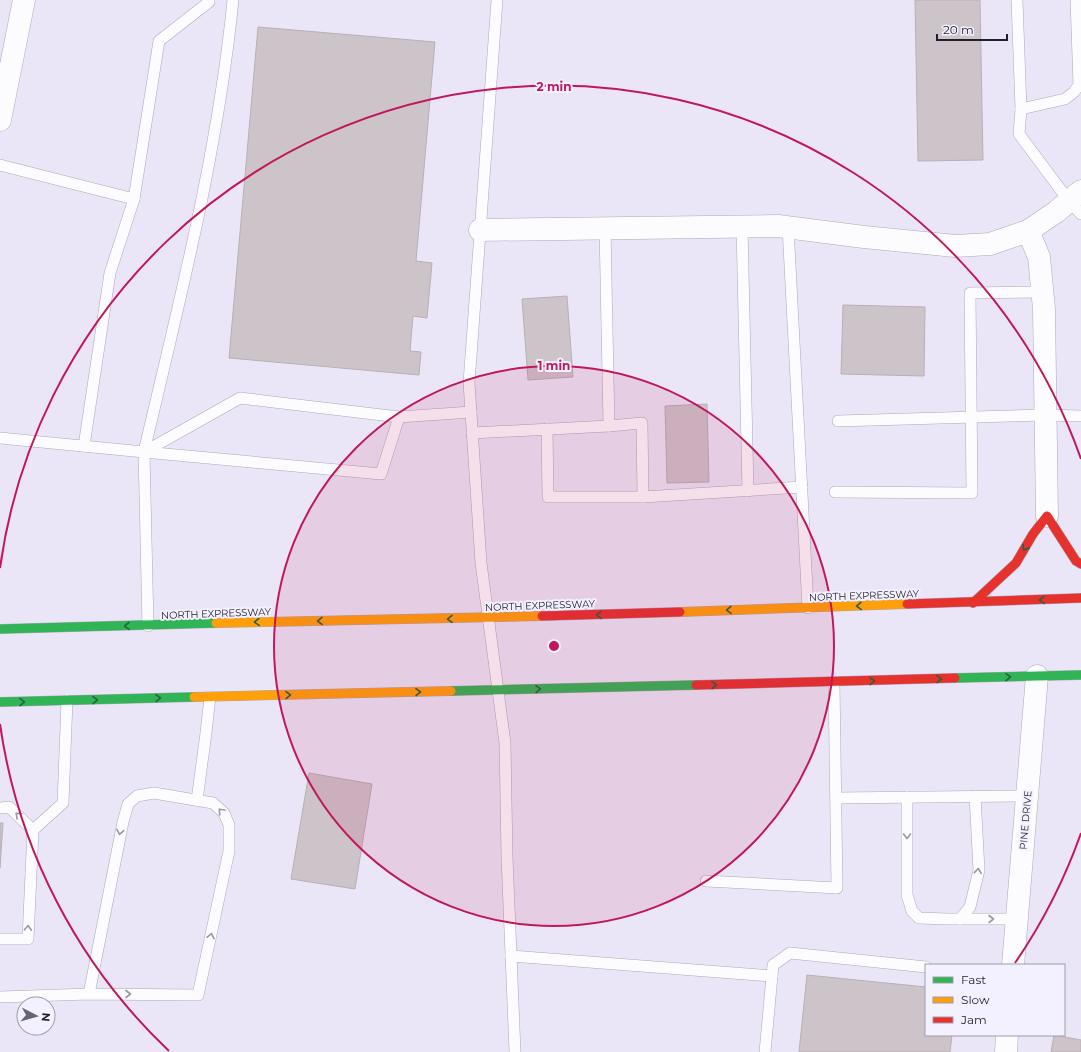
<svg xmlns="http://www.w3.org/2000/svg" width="1081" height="1052" font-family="Montserrat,sans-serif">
<rect width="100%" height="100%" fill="#eae6f7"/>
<!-- building -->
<g fill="#cdc4ca" stroke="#b9b0b7">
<polygon points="915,0 980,0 983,160 918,161"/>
<polygon points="258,27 435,42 416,261 432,263 427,318 413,316 410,351 421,352 419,375 229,358"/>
<polygon points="567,296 573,377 528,380 522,299"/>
<polygon points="843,305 925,307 924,376 841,374"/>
<polygon points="707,404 709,482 667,483 665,406"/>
<polygon points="309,773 372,784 355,889 291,879"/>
<polygon points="0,823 3,823 0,868"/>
<polygon points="807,975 926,987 926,1035 952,1035 950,1052 799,1052"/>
<polygon points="1054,1035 1081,1040 1081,1052 1051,1052"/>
</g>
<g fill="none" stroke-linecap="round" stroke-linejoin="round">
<!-- lane casing -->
<g stroke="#aca9b7" stroke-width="12">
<g id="lane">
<polyline points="497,0 469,383 481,563 505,743 507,857 515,1052"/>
<polyline points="1017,0 1021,109 1019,134 1069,201 1081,214"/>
<polyline points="1021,109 1065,99 1074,92 1079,85 1076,0"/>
<polyline points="0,165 134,199 159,41 209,2 209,0"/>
<polyline points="742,226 748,491"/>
<polyline points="788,227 808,608"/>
<polyline points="838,421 1045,415 1081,416"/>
<polyline points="609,426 642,423 643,497 802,487"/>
<polyline points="547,429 548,497 643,497"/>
<polyline points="472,433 609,426 605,228"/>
<polyline points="0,438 144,452 148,626"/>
<polyline points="84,446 110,273 134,199"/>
<path d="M 144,452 C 179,302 218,153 233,0"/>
<polyline points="144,452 240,398 399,417 471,412"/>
<polyline points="144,452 381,474 399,417"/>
<polyline points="835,492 972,493 970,293 1042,292"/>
<polyline points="907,797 907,895 912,911 919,918 948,919 1017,919"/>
<polyline points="836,798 1027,796"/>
<polyline points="197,800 206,733 210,697"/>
<polyline points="0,808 9,807 33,830"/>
<polyline points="706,881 837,888 834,682"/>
<polyline points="960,919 970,907 979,870 975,796"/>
<polyline points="0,939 28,939 33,830 63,803 67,701"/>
<polyline points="511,956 772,976"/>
<polyline points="0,997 89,994 198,995 229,851 229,825 224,813 213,803 154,793 137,796 128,804 123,822 89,994"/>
<polyline points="765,1052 773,965 790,953 926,967"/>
</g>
</g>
<!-- street casing -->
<g stroke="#aca9b7" stroke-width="23">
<g id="street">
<polyline points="0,120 24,0"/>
<polyline points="480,230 778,226 864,237 955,246 990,244 1028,231 1056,212 1081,191"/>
<polyline points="1028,231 1039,257 1044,309 1047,516"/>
<polyline points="1013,965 1037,676"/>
<polyline points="1006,1052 1007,1035"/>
</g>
</g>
<!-- fast casing -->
<g stroke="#aca9b7" stroke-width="10">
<g id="fast">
<polyline points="0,629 216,623"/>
<polyline points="955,678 1081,675"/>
<polyline points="451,691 696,685"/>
<polyline points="0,702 194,697"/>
</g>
</g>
<!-- slow casing -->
<g stroke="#aca9b7" stroke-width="10">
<g id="slow">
<polyline points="680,612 907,604"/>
<polyline points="216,623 542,616"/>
<polyline points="194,697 451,691"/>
</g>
</g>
<!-- jam casing -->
<g stroke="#aca9b7" stroke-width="10">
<g id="jam">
<polyline points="973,603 1016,563 1033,534 1047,516 1076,561 1081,564"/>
<polyline points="907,604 1081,598"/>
<polyline points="542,616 680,612"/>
<polyline points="696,685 955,678"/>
</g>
</g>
<!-- lane -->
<use href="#lane" stroke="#fcfbfe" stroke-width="11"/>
<!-- street -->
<use href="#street" stroke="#fcfbfe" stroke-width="22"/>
<!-- fast -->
<use href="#fast" stroke="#30b455" stroke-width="9"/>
<!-- slow -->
<use href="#slow" stroke="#ff9f0a" stroke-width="9"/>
<!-- jam -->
<use href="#jam" stroke="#e5322d" stroke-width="9"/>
</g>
<!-- one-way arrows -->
<defs><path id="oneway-chevron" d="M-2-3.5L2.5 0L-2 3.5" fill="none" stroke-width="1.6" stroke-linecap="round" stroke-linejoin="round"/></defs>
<g stroke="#28623e">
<use href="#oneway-chevron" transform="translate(1025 548) rotate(121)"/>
<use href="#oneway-chevron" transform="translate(1042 600) rotate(178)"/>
<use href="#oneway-chevron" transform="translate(859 606) rotate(178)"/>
<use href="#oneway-chevron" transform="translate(729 610) rotate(178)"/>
<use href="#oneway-chevron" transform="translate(599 615) rotate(178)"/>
<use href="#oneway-chevron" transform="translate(450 619) rotate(179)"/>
<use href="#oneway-chevron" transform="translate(320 621) rotate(179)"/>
<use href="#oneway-chevron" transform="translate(257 622) rotate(178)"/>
<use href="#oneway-chevron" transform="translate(127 626) rotate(179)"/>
<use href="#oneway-chevron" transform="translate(1008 677) rotate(-2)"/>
<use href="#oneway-chevron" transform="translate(939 679) rotate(-2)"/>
<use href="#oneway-chevron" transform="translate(872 681) rotate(-1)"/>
<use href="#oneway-chevron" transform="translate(714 685) rotate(-1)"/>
<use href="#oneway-chevron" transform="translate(538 689) rotate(-1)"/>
<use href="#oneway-chevron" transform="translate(418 692) rotate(-1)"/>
<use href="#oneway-chevron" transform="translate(288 695) rotate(-1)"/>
<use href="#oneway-chevron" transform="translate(158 698) rotate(-2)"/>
<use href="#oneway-chevron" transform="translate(95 700) rotate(-2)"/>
<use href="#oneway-chevron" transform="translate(22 702) rotate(-1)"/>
</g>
<g stroke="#9a98a0">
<use href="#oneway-chevron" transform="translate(221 811) rotate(-133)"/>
<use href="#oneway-chevron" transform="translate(18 815) rotate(-137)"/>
<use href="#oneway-chevron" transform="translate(120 832) rotate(101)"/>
<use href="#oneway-chevron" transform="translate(907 836) rotate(90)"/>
<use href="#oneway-chevron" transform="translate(978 871) rotate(-84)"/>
<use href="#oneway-chevron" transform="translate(991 919)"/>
<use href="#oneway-chevron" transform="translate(28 928) rotate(-87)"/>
<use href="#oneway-chevron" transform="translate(211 936) rotate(-78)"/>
<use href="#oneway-chevron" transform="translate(128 994)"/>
</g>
<!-- distance rings -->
<circle cx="554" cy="646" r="280" fill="#c2185b" fill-opacity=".12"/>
<g fill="none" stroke="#c2185b" stroke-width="2">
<circle cx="554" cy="646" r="280"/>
<path d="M1081 833A559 559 0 0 1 1015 963M169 1051A559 559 0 0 1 0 724M0 568A559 559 0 0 1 1081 459"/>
</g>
<g text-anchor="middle" stroke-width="4" stroke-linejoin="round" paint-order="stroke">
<!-- street labels -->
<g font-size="10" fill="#221f2c" stroke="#f3f0ff">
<text transform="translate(864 595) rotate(-2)" y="4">NORTH EXPRESSWAY</text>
<text transform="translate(540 605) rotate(-2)" y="4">NORTH EXPRESSWAY</text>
<text transform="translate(216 613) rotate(-2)" y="4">NORTH EXPRESSWAY</text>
<text transform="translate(1025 820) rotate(-85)" y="4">PINE DRIVE</text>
</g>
</g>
<circle cx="554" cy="646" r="6" fill="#c2185b" stroke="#f3f0ff" stroke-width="2"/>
<g font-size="12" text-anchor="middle" font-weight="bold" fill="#c2185b" stroke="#f3f0ff" stroke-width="4" stroke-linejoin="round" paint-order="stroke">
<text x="554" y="91">2 min</text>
<text x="554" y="370">1 min</text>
</g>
<!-- legend -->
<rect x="925" y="964" width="140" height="72" fill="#f3f0ff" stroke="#9f9cab"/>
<rect x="933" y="977" width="20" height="6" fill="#30b455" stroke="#9f9cab"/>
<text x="961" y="984" font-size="12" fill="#221f2c">Fast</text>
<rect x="933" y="997" width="20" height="6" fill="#ff9f0a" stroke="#9f9cab"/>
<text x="961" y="1004" font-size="12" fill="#221f2c">Slow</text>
<rect x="933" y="1017" width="20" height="6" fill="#e5322d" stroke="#9f9cab"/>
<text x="961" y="1024" font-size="12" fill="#221f2c">Jam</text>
<!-- north arrow -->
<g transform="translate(36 1016) rotate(96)"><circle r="19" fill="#f3f0ff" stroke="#9f9cab"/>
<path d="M0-3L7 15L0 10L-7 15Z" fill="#686573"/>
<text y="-6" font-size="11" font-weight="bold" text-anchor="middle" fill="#221f2c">N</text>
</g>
<!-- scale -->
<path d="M937 34v6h70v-6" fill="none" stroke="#221f2c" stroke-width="2"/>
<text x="943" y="34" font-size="12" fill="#221f2c" stroke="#f3f0ff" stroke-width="3" paint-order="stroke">20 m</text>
</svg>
